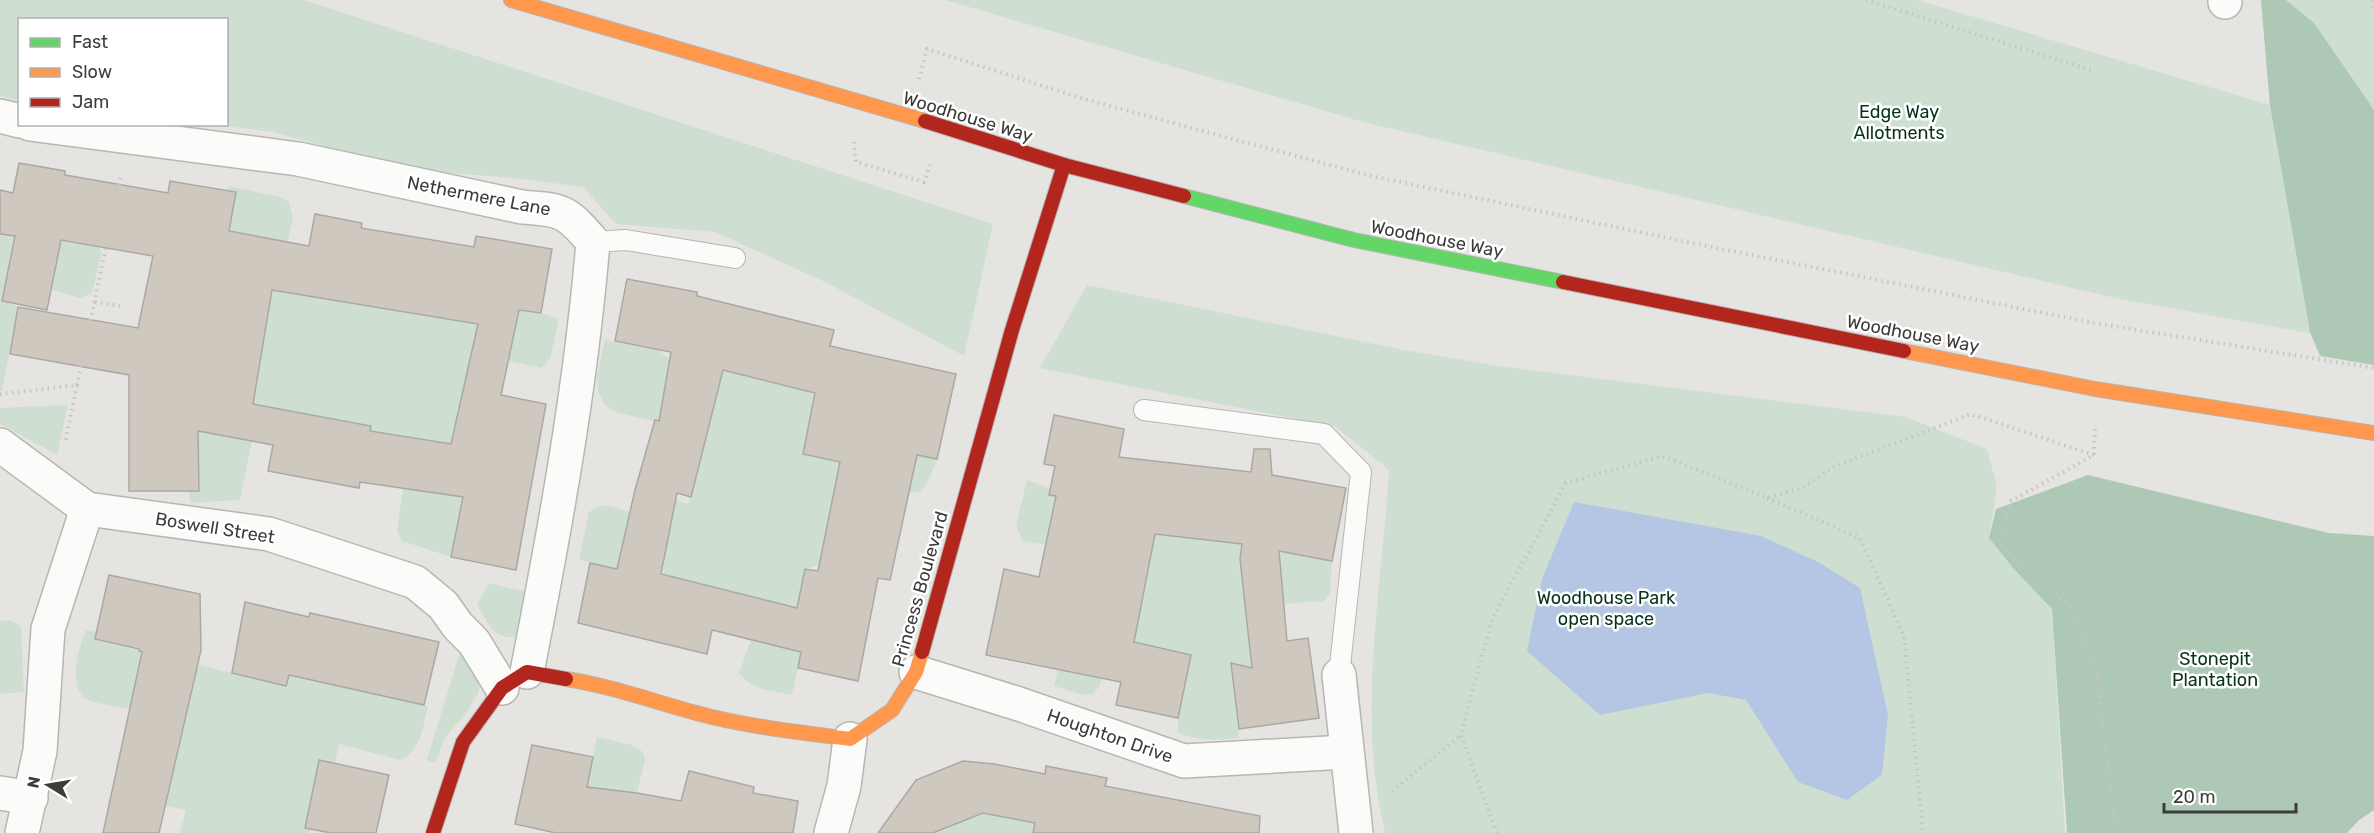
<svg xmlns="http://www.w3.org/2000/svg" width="2374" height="833" font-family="Rubik,sans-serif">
<rect width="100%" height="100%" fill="#e6e4e1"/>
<!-- green -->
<g fill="#cedfd2">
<polygon points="0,0 304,0 993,224 964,356 825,282 715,232 616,224 583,187 513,178 412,170 273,132 217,125 226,124 226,20 20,20 20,87 16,100 0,96"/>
<polygon points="945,0 1917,0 2270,105 2261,0 2374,0 2374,345 2115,298 1363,122"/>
<polygon points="228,186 281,197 289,202 293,218 276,291 299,295 300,289 362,305 460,321 465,300 541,313 559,319 550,359 541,368 489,356 466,446 414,438 468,471 451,557 402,541 397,531 408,450 255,427 240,500 190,503 189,491 199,491 199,455 174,427 241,439 271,239 229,231 236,193 227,191"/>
<polygon points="0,234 52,243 53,238 98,246 102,251 92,293 80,298 51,290 6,281 2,301 18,307 2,391 0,391"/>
<path d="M 1087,285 L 1404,350 L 1505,367 L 1906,417 L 1987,449 L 1997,486 L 1989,538 L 2052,609 L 2065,833 L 1385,833 C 1356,714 1382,590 1389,470 L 1336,427 L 1040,368 Z"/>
<path d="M 605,340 L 659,350 L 670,360 L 712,368 L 819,394 L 810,419 L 803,454 L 859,465 L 906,452 L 937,459 L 927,484 L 919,492 L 904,493 L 819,565 L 805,569 L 806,630 L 792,695 C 773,691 750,690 739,673 L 751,640 L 757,615 L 663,575 L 666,545 L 635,572 L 579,560 L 589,512 L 597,507 L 607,505 L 630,512 L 674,499 L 688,504 L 706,433 L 618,413 L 605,405 L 598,391 L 597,376 Z"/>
<polygon points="68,405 57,455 0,424 0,408"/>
<path d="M 1027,480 L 1050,488 L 1049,495 L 1070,499 L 1152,534 L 1204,540 L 1244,528 L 1239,570 L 1260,572 L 1265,531 L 1311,536 L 1307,556 L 1332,561 L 1330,593 L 1324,601 L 1283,604 L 1245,597 L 1249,644 L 1267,679 L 1234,684 L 1239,738 C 1218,741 1198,741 1178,733 L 1178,718 L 1191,655 L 1130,642 L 1115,633 L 1099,687 L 1093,694 L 1083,695 L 1054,686 L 1058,670 L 1065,671 L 1070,646 L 1046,545 L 1023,541 L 1016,526 Z"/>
<path d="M 489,583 L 531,593 L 518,636 C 494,642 488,622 477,605 Z"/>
<polygon points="10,620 21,626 24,692 0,694 0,621"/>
<path d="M 86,630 L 97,632 L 96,640 L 286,686 L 289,674 L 424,705 L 428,707 C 423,727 421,751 400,760 L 339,744 L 335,764 L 319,760 L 305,827 L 311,829 L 309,833 L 180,833 L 186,810 L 166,806 L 184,728 L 128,715 L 130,709 C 117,706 100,705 88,700 C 66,689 79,647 86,630 Z"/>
<polygon points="462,645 479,676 479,692 465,715 446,736 435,763 427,760"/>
<polygon points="597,737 632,745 643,752 645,760 637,793 631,792 624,833 580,833 583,805"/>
<polygon points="983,813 1036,821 1045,833 937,833"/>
</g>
<!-- forest -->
<g fill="#aec8b6">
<polygon points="2261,0 2286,0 2314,23 2374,110 2374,365 2320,356 2310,332 2270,105"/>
<polygon points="2088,475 2329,533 2374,536 2374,810 2358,821 2347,833 2067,833 2052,609 2014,569 1989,538 1996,509"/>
</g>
<!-- water -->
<polygon fill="#b5c5e4" points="1574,502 1761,536 1818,562 1860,588 1888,715 1882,775 1847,800 1798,782 1746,700 1708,693 1600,715 1527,651 1542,579"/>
<!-- building -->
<g fill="#cec8be" stroke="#aaa8a6" stroke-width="1.5" fill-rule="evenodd">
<path d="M 19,163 L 65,171 L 65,175 L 168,193 L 170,181 L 236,192 L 229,231 L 309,246 L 315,214 L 362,223 L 361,228 L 474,247 L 476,236 L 552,249 L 541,313 L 519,310 L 501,395 L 546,404 L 516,570 L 451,557 L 463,497 L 360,482 L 359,488 L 268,471 L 273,445 L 198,431 L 199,491 L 129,491 L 129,375 L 10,354 L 18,307 L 138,328 L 153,256 L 61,240 L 47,310 L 2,301 L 15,236 L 0,234 L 0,190 L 13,193 ZM 272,290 L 478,324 L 451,444 L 370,431 L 371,426 L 253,404 Z"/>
<path d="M 627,279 L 697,292 L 697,296 L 834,330 L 830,346 L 956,374 L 937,459 L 917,455 L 890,580 L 878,578 L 858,681 L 798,668 L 801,652 L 712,630 L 707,654 L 578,623 L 590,563 L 617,569 L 635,490 L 655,420 L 659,421 L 671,352 L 615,341 ZM 723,370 L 815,393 L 803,454 L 840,462 L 818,571 L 805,569 L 797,608 L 661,574 L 677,493 L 691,497 Z"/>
<polygon points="1054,415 1124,429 1119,457 1251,472 1254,449 1270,449 1272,475 1346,488 1332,561 1279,551 1287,641 1308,638 1319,718 1239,729 1231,663 1252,668 1240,559 1242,544 1155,534 1134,642 1191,655 1178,718 1116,705 1121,682 986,655 1004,569 1039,577 1056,496 1049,495 1055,466 1044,464"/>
<polygon points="109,575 200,594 201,650 159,833 103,833 142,652 139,651 139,649 95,639"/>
<polygon points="245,602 309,617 310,613 439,642 424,705 289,675 286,686 232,673"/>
<polygon points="532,745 593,757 587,787 637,793 681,801 689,771 754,787 753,793 798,801 793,833 556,833 515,824"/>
<polygon points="319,760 389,775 376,833 331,833 305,828"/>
<polygon points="963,761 994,764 1045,774 1046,766 1107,778 1105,786 1260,816 1259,833 1033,833 1035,823 983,813 933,833 878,833 916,780"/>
</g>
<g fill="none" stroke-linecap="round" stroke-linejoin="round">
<!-- lane casing -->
<g stroke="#b7b6b3" stroke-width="22">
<g id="lane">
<polyline points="593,242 626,240 735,258"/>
<polyline points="1144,410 1324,434 1361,472 1339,675"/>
</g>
</g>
<!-- street casing -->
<g stroke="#b7b6b3" stroke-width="36">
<g id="street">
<polyline points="2225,0 2225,2"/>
<polyline points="0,116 20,121"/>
<path d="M 30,124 L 298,159 L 522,207 C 562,210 566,210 593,242 C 581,387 555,529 527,672"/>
<polyline points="0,445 87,509 269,534 415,582 443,605 458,626 474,642 502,688"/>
<polyline points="916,672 1019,704 1184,761 1346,752"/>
<polyline points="1339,675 1356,833"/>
<polyline points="0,793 31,798"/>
<polyline points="22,833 40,751 48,629 87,509"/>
<polyline points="831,833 844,786 850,739"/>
</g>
</g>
<!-- fast casing -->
<g stroke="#b7b6b3" stroke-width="16">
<polyline id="fast" points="1184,196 1354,240 1563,282"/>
</g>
<!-- slow casing -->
<g stroke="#b7b6b3" stroke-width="16">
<g id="slow">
<polyline points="511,0 925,121"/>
<polyline points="1904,351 2095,389 2374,433"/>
<path d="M 566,679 C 611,686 655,702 700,714 C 749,727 800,732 850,739 L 892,710 L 916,672 L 922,652"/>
</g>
</g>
<!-- jam casing -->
<g stroke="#b7b6b3" stroke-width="16">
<g id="jam">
<polyline points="925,121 1064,165 1184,196"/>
<polyline points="1563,282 1904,351"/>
<polyline points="922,652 1012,330 1064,165"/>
<polyline points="433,833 463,742 502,688 527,672 566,679"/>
</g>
</g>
<!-- path -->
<g stroke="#c5c5c4" stroke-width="4" stroke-dasharray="1.5 4.5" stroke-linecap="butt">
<polyline points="1866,0 2091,70"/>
<polyline points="2372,0 2374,8"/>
<polyline points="919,79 927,49 1084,99 1367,175 1687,242 2094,323 2374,368"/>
<polyline points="854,142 856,162 924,182 930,165"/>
<polyline points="95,302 120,306"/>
<polyline points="77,385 121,175"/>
<polyline points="0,394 77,385 65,444"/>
<polyline points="2095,429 2094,455 2011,501 2000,545 2070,607 2097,674 2116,833"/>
<polyline points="1767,498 1860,538 1904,636 1923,833"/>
<polyline points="1392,791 1461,735"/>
<polyline points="1497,833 1461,735 1492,619 1566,483 1663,456 1767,498 1802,488 1833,467 1971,414 2094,455"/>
</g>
<!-- lane -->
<use href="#lane" stroke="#fbfbfa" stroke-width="20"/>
<!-- street -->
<use href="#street" stroke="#fbfbfa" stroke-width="33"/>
<!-- fast -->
<use href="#fast" stroke="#63d668" stroke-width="14"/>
<!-- slow -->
<use href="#slow" stroke="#ff974d" stroke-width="14"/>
<!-- jam -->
<use href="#jam" stroke="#b3261e" stroke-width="14"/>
</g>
<g text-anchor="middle" stroke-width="5" stroke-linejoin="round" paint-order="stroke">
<!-- park labels -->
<g font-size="18" fill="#07321c" stroke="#fff">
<text x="1899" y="118">Edge Way<tspan x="1899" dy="21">Allotments</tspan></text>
<text x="1606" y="604">Woodhouse Park<tspan x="1606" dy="21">open space</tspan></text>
<text x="2215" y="665">Stonepit<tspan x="2215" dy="21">Plantation</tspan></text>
</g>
<!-- street labels -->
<g font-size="18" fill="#3d3c3a" stroke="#fff">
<text transform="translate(968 117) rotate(17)" y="6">Woodhouse Way</text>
<text transform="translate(479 196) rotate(11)" y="6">Nethermere Lane</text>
<text transform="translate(1437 239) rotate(11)" y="6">Woodhouse Way</text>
<text transform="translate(1913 334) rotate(11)" y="6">Woodhouse Way</text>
<text transform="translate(215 528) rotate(9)" y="6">Boswell Street</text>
<text transform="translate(920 589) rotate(-74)" y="6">Princess Boulevard</text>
<text transform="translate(1110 736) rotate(19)" y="6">Houghton Drive</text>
</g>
</g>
<!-- legend -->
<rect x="18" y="18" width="210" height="108" fill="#ffffff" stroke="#b1b1b0" stroke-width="1.5"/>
<rect x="30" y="38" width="30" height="9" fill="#63d668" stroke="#b1b1b0" stroke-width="1.5"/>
<text x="72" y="48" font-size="18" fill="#3d3c3a">Fast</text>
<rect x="30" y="68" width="30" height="9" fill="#ff974d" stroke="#b1b1b0" stroke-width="1.5"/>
<text x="72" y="78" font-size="18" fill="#3d3c3a">Slow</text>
<rect x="30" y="98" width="30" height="9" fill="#b3261e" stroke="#b1b1b0" stroke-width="1.5"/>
<text x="72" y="108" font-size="18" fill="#3d3c3a">Jam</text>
<!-- north arrow -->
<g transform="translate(48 785) rotate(281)" stroke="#ffffff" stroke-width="4.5" paint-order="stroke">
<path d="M0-4.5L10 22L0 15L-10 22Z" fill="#3d3c3a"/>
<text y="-9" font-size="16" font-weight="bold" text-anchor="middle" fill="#3d3c3a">N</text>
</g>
<!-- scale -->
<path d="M2164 803v9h132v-9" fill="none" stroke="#3d3c3a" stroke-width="3"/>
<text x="2173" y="803" font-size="18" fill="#3d3c3a" stroke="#ffffff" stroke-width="4.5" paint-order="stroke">20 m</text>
</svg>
